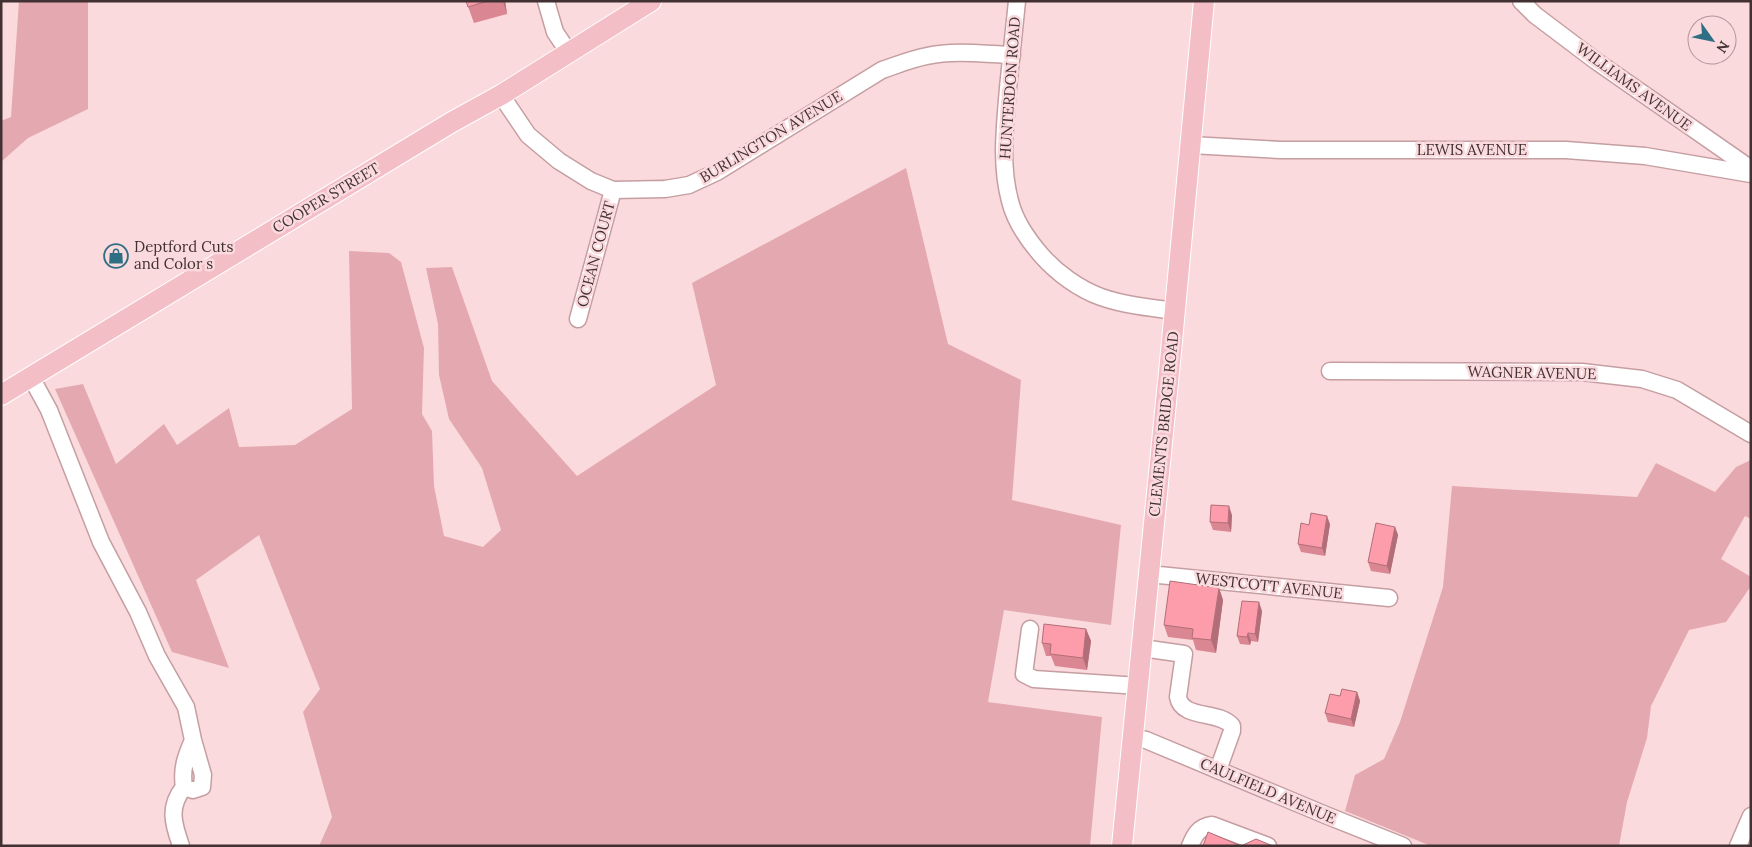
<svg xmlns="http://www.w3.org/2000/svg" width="1752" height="847" font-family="Lora,serif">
<rect width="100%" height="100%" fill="#fbdadd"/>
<!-- green -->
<g fill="#e4a9b0">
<polygon points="19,1 88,1 88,109 28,138 1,162 1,121 11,117"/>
<polygon points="906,168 948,344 1021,380 1012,500 1121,525 1111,625 1004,610 988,702 1102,717 1090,846 319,846 332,817 303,712 320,689 259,535 196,580 229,668 172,652 55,389 83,384 116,464 164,424 177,445 229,408 239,447 295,445 352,409 349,251 389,253 401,262 424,348 422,414 432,431 434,486 444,536 483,547 501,530 482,468 449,419 439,375 438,324 426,268 452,267 492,381 577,476 716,385 692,283"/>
<polygon points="1751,460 1751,519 1745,516 1721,559 1751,577 1751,586 1726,622 1689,630 1651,706 1647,738 1627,802 1619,846 1431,846 1345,811 1355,775 1384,759 1400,722 1443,587 1452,486 1637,497 1656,463 1715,492 1736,467"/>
</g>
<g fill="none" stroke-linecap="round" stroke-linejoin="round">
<!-- minor casing -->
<g stroke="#c59ea2" stroke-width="19">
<g id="minor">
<polyline points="546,1 555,32 569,53"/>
<path d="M 1017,1 C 1014,30 1011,59 1008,88 C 1005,126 1000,164 1010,201 C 1015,222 1028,240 1042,256 C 1057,273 1079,289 1101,297 C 1124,305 1150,308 1175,311"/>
<polyline points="1521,1 1535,15 1596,61 1751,169"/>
<path d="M 501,95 L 528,135 L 559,161 L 591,181 L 613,190 L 665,189 L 689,185 L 717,172 L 882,70 C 897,65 911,59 927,56 C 955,50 983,54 1012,55"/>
<polyline points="1191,145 1281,150 1566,150 1645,156 1751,174"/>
<polyline points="578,319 613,190"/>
<polyline points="1330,371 1582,372 1642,379 1677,390 1751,434"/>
<path d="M 31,377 L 49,410 L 101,542 L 138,612 L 157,656 L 186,707 L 193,740 L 203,775 L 202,787 L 193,790 L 184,787 C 181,769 186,756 193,740"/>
<polyline points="1149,574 1389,598"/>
<polyline points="1030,629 1024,674 1034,679 1139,686"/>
<path d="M 1142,648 L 1184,654 L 1178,697 C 1182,720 1219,710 1232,726 L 1232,731 L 1218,770"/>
<polyline points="1133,737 1146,740 1328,816 1403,846"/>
<path d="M 181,846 C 173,823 168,807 184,787"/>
<path d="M 1190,846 C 1195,834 1199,827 1212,825 L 1268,846"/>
<polyline points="1738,846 1751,816"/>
</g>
</g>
<!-- major casing -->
<g stroke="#fff" stroke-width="22">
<g id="major">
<polyline points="1,395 452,122 501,95 651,1"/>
<polyline points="1122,846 1170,362 1204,1"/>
</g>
</g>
<!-- minor -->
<use href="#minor" stroke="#fff" stroke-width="16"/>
<!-- major -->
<use href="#major" stroke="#f4bec6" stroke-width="20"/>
</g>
<!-- wall -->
<g fill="#da8793">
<polygon points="466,1 505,1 507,14 474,23"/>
<polygon points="1232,515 1231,532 1213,530 1210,522"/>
<polygon points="1330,524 1325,556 1301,552 1298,544 1309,525"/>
<polygon points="1395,527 1398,535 1390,574 1371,571 1368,562"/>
<polygon points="1219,588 1223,600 1216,653 1196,650 1193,640 1168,637 1164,625"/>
<polygon points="1262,611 1258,642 1251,641 1250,645 1240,644 1237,636"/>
<polygon points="1086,629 1091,641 1087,670 1055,666 1051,656 1046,656 1042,643"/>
<polygon points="1357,692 1360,701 1354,727 1328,722 1325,713 1340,696"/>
</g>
<!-- shaded-wall -->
<g fill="#b16e78">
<polygon points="503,1 505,1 507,14"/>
<polygon points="1229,506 1232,515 1231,532 1228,523"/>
<polygon points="1327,516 1330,524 1325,556 1322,548"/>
<polygon points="1395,527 1398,535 1390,574 1387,566"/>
<polygon points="1219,588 1223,600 1216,653 1211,640"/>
<polygon points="1259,602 1262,611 1258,642 1255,634"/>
<polygon points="1086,629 1091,641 1087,670 1083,658"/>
<polygon points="1248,633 1251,641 1250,645 1247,637"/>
<polygon points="1357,692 1360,701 1354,727 1351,719"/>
</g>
<!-- building -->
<g fill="#fd9dab" stroke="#b16e78">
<polygon points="466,1 488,1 468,7"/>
<polygon points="1211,505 1229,506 1228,523 1210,522"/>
<polygon points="1311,513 1327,516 1322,548 1298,544 1301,523 1309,525"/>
<polygon points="1376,523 1395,527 1387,566 1368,562"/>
<polygon points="1170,581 1219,588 1211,640 1192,638 1193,629 1164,625"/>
<polygon points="1242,601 1259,602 1255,634 1248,633 1247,637 1237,636"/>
<polygon points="1044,624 1086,629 1083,658 1050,654 1051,644 1042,643"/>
<polygon points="1342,689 1357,692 1351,719 1325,713 1330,694 1340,696"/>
<polygon points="1208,832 1241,846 1203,846"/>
<polygon points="1256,839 1273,846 1241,846"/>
</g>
<!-- icons -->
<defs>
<g id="shop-ring" transform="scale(1.25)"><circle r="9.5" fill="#fbdadd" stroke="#2e6f83" stroke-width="1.5"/><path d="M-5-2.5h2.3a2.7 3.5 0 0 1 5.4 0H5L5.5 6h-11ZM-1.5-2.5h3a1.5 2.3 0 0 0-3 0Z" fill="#2e6f83"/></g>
</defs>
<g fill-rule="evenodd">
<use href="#shop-ring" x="116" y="256"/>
</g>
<g text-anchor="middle" stroke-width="5" stroke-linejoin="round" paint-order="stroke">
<!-- street labels -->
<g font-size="15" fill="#413133" stroke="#fbdadd">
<text transform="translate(1634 87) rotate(36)" y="5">WILLIAMS AVENUE</text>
<text transform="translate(1010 88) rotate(-86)" y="5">HUNTERDON ROAD</text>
<text transform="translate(771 137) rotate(-31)" y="5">BURLINGTON AVENUE</text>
<text x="1472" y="155">LEWIS AVENUE</text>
<text transform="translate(326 198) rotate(-31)" y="5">COOPER STREET</text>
<text transform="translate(596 254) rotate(-75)" y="5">OCEAN COURT</text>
<text transform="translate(1532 373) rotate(1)" y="5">WAGNER AVENUE</text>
<text transform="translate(1164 424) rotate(-84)" y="5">CLEMENTS BRIDGE ROAD</text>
<text transform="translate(1269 586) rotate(6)" y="5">WESTCOTT AVENUE</text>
<text transform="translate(1268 791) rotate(23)" y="5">CAULFIELD AVENUE</text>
</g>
<!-- poi labels -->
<g font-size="15" fill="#413133" stroke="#fbdadd" text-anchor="start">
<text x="134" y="252">Deptford Cuts<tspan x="134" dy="17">and Color s</tspan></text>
</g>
</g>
<!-- border -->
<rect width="1752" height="847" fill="none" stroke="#413133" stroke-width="5"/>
<!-- north arrow -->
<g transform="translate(1712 40) rotate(123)"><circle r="24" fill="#fbdadd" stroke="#b19699"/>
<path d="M0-4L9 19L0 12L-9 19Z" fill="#2e6f83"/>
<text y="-8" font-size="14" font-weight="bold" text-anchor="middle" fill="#413133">N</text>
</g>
</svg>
